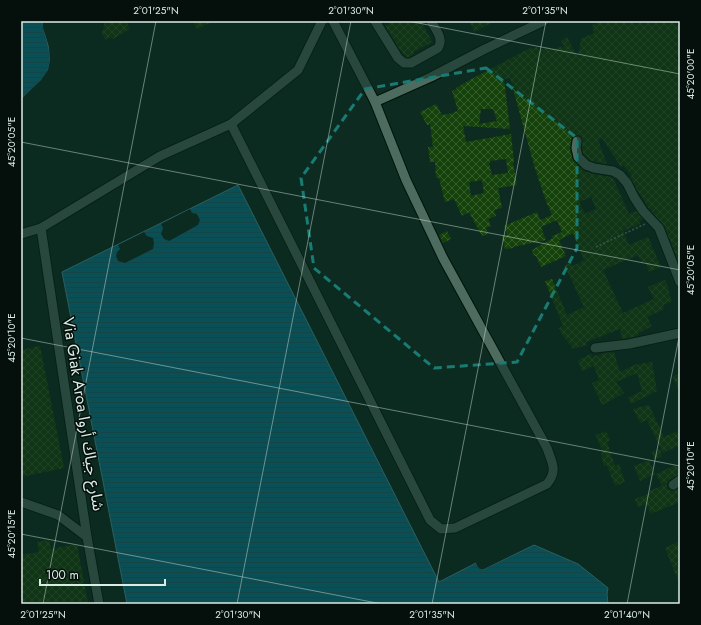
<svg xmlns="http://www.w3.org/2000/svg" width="701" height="625" font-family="Jost,'Noto Sans Arabic',sans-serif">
<defs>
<pattern id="water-rules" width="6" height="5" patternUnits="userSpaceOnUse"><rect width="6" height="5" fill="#0a7b97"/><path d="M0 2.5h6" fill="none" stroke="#236472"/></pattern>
<pattern id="building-cross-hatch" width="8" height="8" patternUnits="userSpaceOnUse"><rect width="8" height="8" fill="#15420a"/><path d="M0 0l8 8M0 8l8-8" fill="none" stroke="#365d2e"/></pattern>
</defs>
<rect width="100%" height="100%" fill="#0d2b20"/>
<!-- water -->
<g fill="url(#water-rules)" stroke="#499dae">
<path d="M 21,21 L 43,21 C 43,30 46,36 48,45 C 50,52 51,62 48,70 C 45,79 28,92 21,99 Z"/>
<polygon points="238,185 439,582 476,563 477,566 484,569 534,545 578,564 608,588 607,594 608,604 127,604 62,272"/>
</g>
<!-- pier -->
<g fill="#0d2b20">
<polygon points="43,21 45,21 45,28 51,46 52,60 50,71 42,81 21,101 21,99 41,80 48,70 50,60 49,46 43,28"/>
<polygon points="190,209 192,213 197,214 200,220 198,225 169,241 164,239 161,234 163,228 161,224"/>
<polygon points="144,232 147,236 153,238 154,243 153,249 125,263 118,261 116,256 117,252 120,249 118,245"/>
<polygon points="533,543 536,543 484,569 480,569 477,566 476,563 477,562 481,567 483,567"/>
</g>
<!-- building -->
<g fill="url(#building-cross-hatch)" fill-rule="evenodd">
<polygon points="105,21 126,21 130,29 113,39 110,37 106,40 102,34"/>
<polygon points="193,21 214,21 197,29"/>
<polygon points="393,21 421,21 432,42 413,52 414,54 409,57 406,57 403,54 385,26"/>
<polygon points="469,21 495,21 474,32"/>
<path d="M 601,21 L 633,21 L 634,24 L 651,21 L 675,21 L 678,27 L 680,26 L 680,56 L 676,57 L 680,66 L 680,265 L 664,226 L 648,207 L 630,178 L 632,176 L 623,165 L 621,167 L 602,138 L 598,140 L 607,164 L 596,162 L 589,160 L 583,154 L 582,148 L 582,138 L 580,136 L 577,135 L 573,137 L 571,140 L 570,149 L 572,158 L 574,161 L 584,171 L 593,174 L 611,177 L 613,178 L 629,214 L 636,211 L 643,219 L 639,222 L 640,224 L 623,231 L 629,245 L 648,237 L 661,267 L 649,272 L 645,261 L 642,263 L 638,255 L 603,270 L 623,313 L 654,299 L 648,287 L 665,280 L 669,289 L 668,290 L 672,301 L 663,305 L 664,309 L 647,317 L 652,326 L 637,334 L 638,336 L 622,339 L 620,329 L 586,342 L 587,345 L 573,349 L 561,333 L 559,328 L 563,326 L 545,281 L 552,279 L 567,315 L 584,307 L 565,266 L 571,263 L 573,266 L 584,260 L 573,233 L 559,240 L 566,256 L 541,267 L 536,256 L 534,256 L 532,250 L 553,238 L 552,236 L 562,232 L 557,220 L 541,227 L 546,240 L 513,247 L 513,248 L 505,249 L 502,236 L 507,235 L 504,226 L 537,212 L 540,220 L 552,215 L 546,201 L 534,165 L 510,78 L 504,79 L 510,129 L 463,126 L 466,142 L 511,134 L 514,162 L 513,163 L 517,185 L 498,188 L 502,208 L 494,210 L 496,216 L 488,219 L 491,226 L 486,228 L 488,234 L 482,236 L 469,212 L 462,216 L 454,199 L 445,202 L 439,178 L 436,178 L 435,162 L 430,162 L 428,147 L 433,147 L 430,124 L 427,125 L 420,112 L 436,104 L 442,115 L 454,113 L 454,112 L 458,111 L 452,91 L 457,89 L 456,88 L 468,81 L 532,47 L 533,49 L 537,47 L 539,51 L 548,47 L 549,50 L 565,46 L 561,41 L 567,37 L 578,58 L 581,39 L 594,33 L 592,25 L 597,23 L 597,22 ZM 481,109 L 493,109 L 497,121 L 479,124 ZM 506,159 L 508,173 L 492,175 L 489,163 L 490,163 L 490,161 ZM 482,180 L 484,193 L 471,196 L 469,182 ZM 591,197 L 596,209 L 585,214 L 579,202 Z"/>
<polygon points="447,231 451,239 443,243 439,235"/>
<polygon points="40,346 64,468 21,477 21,350"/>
<polygon points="614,352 620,372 634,365 652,362 657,391 631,404 628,398 642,391 637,373 616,382 624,393 610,401 602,405 592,383 599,380 594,366 582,371 578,360 591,354 592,357 596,355 596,356 606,353"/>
<polygon points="680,373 680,392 673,378 673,376"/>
<polygon points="649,405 664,437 680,430 680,445 663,453 647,420 640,423 633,409"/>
<polygon points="606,431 610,440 607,442 615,466 619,464 625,482 615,486 607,465 604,466 601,454 603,453 596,435"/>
<polygon points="660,449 662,457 654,459 652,452"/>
<polygon points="649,460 655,474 640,481 634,466"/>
<polygon points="676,465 680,474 669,480 667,483 667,486 668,489 673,491 680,488 680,502 650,514 647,504 638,507 635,499 650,493 649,491 662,486 656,474"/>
<polygon points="49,540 51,549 77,544 88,604 21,604 21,555 39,552 37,542"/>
<polygon points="680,541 680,585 665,548"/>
</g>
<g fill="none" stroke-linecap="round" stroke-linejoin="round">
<!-- minor casing -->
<g stroke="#00130a" stroke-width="11">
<g id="minor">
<polyline points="333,21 375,102 431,77 485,49 544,21"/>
<path d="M 375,21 L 398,58 L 404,63 L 411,63 L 438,48 C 444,39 436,30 431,21"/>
<path d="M 231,124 L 430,520 L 441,529 L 455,528 L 547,484 C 558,470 552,463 547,448 L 443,258 L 406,180 L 375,102"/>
<polyline points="577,141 576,148 578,157 586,165 594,168 613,171 620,175 627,183 634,197 643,211 659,228 680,282"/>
<polyline points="41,228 87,537 99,604"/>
<polyline points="21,234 41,228 160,156 231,124 298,70 322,21"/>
<polyline points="595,348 629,344 680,333"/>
<polyline points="673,485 680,480"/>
<polyline points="21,502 58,515 87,537"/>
</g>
</g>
<!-- path -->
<polyline stroke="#70887f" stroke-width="1.5" stroke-dasharray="2 2" stroke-linecap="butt" points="596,247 645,224"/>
<!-- minor -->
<use href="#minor" stroke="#4d6c5f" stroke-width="9"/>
</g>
<!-- marked area -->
<path d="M0 0H701V625H0ZM 486,68 L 577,138 L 577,248 L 517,362 L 434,368 L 314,268 L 301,178 L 365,89 Z" fill="#0d2b20" fill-opacity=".55" fill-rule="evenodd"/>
<path fill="none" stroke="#197c74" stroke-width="3" stroke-dasharray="8 5" stroke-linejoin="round" d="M 486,68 L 577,138 L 577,248 L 517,362 L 434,368 L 314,268 L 301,178 L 365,89 Z"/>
<!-- ticks -->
<path fill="none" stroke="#dbece5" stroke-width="1" stroke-opacity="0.45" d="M 408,21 L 680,74M 21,142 L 680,270M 21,338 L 680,466M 21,534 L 382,604M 43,604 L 156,21M 237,604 L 351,21M 432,604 L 546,21M 627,604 L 680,332"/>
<g text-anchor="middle" stroke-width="3" stroke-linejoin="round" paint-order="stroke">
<!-- street labels -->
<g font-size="16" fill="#dbece5" stroke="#05100c">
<text transform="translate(84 414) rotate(81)" y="6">Via Giak Aroa شارع جياك أروا</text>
</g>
</g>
<!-- border -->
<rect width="701" height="625" fill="none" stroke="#05100c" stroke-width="44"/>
<!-- scale -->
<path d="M40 579v6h125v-6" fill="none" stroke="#dbece5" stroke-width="2"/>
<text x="46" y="579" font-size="12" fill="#dbece5" stroke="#05100c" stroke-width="3" paint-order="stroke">100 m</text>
<rect x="22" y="22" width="657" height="581" fill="none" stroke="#dbece5" stroke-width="1.5"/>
<g font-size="10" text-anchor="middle" fill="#dbece5">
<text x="156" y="14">2°01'25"N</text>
<text x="351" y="14">2°01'30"N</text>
<text x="545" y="14">2°01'35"N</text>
<text transform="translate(690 74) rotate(-90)" y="4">45°20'00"E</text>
<text transform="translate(11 142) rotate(-90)" y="4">45°20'05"E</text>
<text transform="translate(690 270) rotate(-90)" y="4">45°20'05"E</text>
<text transform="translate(11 338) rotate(-90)" y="4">45°20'10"E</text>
<text transform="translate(690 466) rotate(-90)" y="4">45°20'10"E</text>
<text transform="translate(11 534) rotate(-90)" y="4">45°20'15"E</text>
<text x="43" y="618">2°01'25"N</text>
<text x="238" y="618">2°01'30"N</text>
<text x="432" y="618">2°01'35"N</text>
<text x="627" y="618">2°01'40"N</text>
</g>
</svg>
